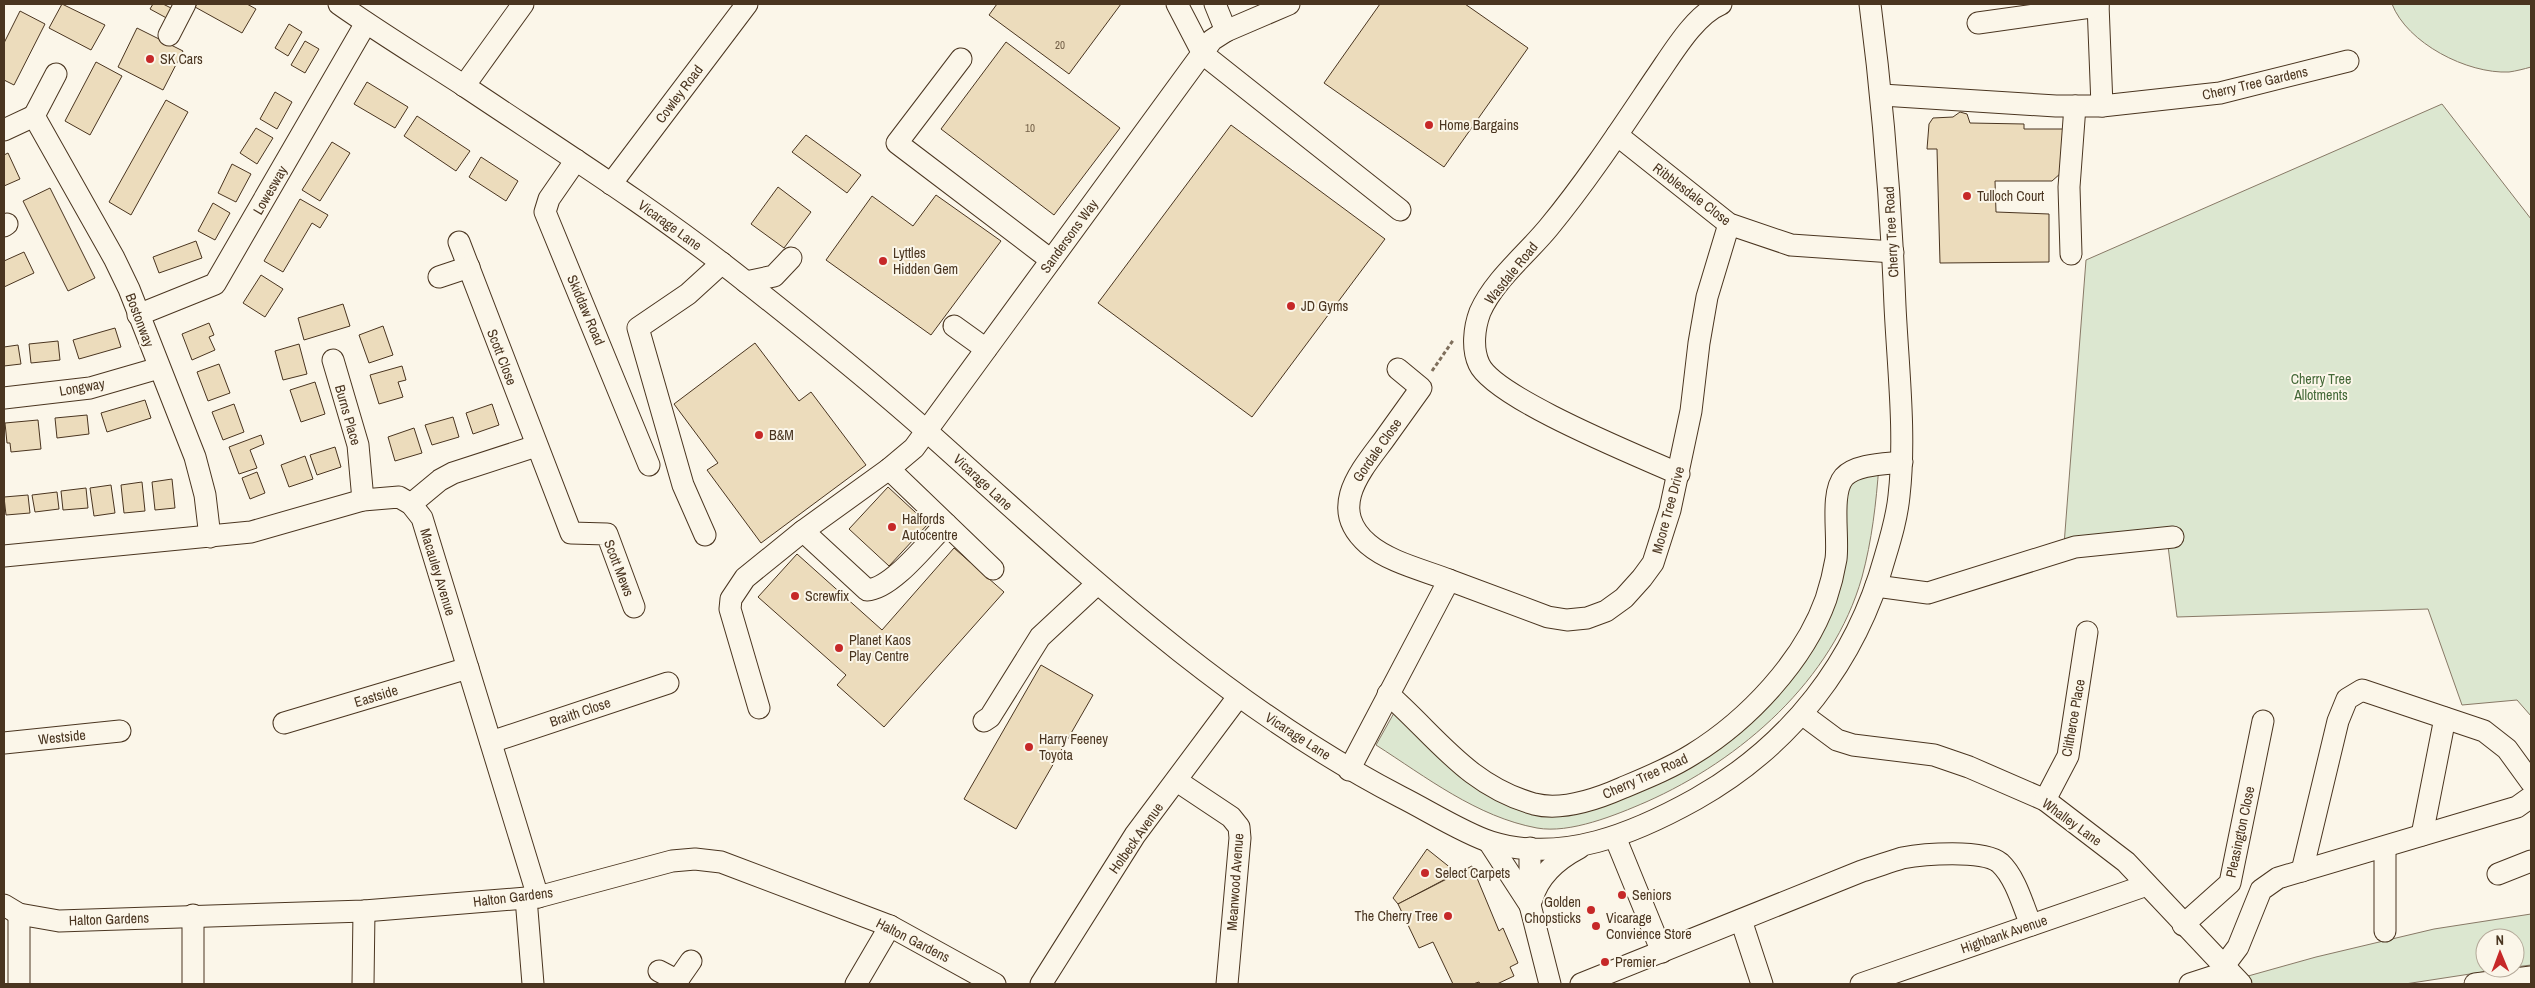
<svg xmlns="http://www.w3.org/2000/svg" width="2535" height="988" font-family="'Archivo Narrow',sans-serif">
<rect width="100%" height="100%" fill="#fbf6e9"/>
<!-- green -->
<g fill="#dce7d0" stroke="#887966">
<path d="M 2392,4 L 2531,4 L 2531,67 C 2524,69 2516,71 2509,72 C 2467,74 2407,43 2392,4 Z"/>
<polygon points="2442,104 2531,219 2531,716 2517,700 2462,705 2428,609 2177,617 2168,546 2064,545 2086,260"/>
<path d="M 1879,465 C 1876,504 1872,540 1862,577 C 1833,680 1741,760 1646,802 C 1616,815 1570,834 1537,828 C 1477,817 1426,777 1376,745 L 1399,704 L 1522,800 L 1614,792 L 1759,702 L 1826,599 L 1839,488 Z"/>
<polygon points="2531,914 2531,965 2515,967 2515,938 2485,938 2485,968 2509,968 2405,984 2250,984 2241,978 2316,957 2434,929"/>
</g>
<!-- building -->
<g fill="#ecdcbc" stroke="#4a3520">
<polygon points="62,4 105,25 91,50 49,28"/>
<polygon points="153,4 163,4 177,11 172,21 150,9"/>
<polygon points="197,4 247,4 256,9 242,33 195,7"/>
<polygon points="997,4 1121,4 1069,74 989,15"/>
<polygon points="1380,4 1465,4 1528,48 1444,167 1324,83"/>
<polygon points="20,11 45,24 14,85 4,80 4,43"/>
<polygon points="289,24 302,32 288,56 275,48"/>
<polygon points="137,28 183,51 163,90 118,67"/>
<polygon points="305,41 319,49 305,73 291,65"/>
<polygon points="1006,42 1120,128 1054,215 941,129"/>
<polygon points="96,62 122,76 90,135 65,121"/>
<polygon points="367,82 408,107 395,128 354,104"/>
<polygon points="275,92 292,102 277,129 260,119"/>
<polygon points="166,100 188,112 131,215 109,202"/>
<polygon points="1960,112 1967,114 1970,123 2024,124 2024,129 2064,129 2061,173 2052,181 1995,181 1996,212 2049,214 2049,262 1940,263 1937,149 1927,149 1929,124 1933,118 1953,117"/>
<polygon points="417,116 470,151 456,171 404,136"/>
<polygon points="1231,125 1385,239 1252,417 1098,303"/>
<polygon points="256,128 273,138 257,164 240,153"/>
<polygon points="806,135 861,175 847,193 792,152"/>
<polygon points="332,142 350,153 320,201 302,190"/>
<polygon points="8,153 20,179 4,186 4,155"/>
<polygon points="481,157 518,181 506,201 469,177"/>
<polygon points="232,164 251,174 236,202 218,193"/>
<polygon points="778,187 811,212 784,248 751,224"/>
<polygon points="50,188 95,278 68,291 23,201"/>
<polygon points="936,195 1001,241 931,335 826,260 872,196 913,226"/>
<polygon points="300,199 328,215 320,228 312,223 283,272 264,261"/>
<polygon points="213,203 230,213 215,240 198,231"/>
<polygon points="196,241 202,258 159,273 153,257"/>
<polygon points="24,252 34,273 4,287 4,261"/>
<polygon points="261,275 283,289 265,317 243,303"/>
<polygon points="343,304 350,326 304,340 298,318"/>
<polygon points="209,323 214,335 209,337 215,350 192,360 182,334"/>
<polygon points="383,326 393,355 369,363 359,335"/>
<polygon points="115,328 121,347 79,359 73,340"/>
<polygon points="58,341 60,360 31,363 29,344"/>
<polygon points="755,343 799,401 811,392 866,465 761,543 707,470 718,463 674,404"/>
<polygon points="299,344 307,374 283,380 275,351"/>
<polygon points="18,345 21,364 4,366 4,347"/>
<polygon points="219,364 230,393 208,401 197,372"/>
<polygon points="402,366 406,380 398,382 403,397 379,404 370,375"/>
<polygon points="315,382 325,414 301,422 290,390"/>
<polygon points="145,400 151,418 107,432 101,413"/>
<polygon points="234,404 244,432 223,440 212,412"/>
<polygon points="492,404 499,425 473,434 466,413"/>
<polygon points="87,415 89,434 57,438 55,418"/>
<polygon points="453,417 459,437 432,445 425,425"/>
<polygon points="38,420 41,449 11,452 10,443 7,443 5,423"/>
<polygon points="414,428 422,453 395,461 388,437"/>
<polygon points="261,435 264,444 250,450 257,468 239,474 229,447"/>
<polygon points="335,447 341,467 317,475 310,455"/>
<polygon points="305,456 313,479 289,487 281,465"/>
<polygon points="257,472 265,493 250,499 242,478"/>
<polygon points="172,479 175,508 155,510 152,482"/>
<polygon points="142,482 145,511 124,513 121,485"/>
<polygon points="111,485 115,513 94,516 90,488"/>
<polygon points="888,487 928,524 889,566 849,529"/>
<polygon points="86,488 88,508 63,510 61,491"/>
<polygon points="57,492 59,509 35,512 32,495"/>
<polygon points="28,495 30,513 6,515 4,497"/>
<polygon points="954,548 1004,592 884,727 837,685 846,675 758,597 797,554 882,630"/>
<polygon points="1041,665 1093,695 1016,829 964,799"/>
<polygon points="1427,849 1457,873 1398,904 1393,898"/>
<polygon points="1472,866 1499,931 1503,928 1518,963 1510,967 1514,976 1497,984 1480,984 1479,982 1473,984 1453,984 1433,942 1419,948 1398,904"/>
</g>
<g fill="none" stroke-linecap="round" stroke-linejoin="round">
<!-- minor casing -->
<g stroke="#4a3520" stroke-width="23">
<g id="minor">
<path d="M 339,4 C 380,33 423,59 466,87 C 560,150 657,211 746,282 C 808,331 872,382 931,435 C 1079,567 1223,705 1401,797 C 1427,810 1465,834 1491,842 C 1562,864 1635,833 1696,799 C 1790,746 1856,662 1885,557 C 1891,537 1897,517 1899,496 C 1906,435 1898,368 1895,306 C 1891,205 1883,104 1870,4"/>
<polyline points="1177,4 1203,54 1400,210"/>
<polyline points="1215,4 1226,31"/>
<polyline points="2098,4 2102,106"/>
<polyline points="1978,23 2098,6"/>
<polyline points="169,35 185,4"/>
<polyline points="961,59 897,143 1051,260"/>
<polyline points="56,74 34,116 114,258 129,289 195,457 205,495 210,537"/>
<polyline points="464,86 523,4"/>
<polyline points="1882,95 2056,106 2102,106 2220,93 2348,61"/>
<polyline points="4,130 34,116"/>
<polyline points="1617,135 1729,224 1791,245 1893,252"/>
<polyline points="576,160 549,199 545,212 649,465"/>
<polyline points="611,184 747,4"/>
<polyline points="4,226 7,224"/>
<polyline points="459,242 571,533 607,534 634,607"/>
<polyline points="2071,254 2069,187 2075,106"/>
<polyline points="439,277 469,267"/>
<polyline points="746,282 774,276 791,258"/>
<polyline points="138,315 215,284 366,23"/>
<polyline points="954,326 986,349"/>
<polyline points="333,360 358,445 363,500"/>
<path d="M 1398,369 L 1421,388 C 1409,405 1396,423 1383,441 C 1359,473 1328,509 1368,544 C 1389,562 1423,570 1449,580"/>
<polyline points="4,398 90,388 159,368"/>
<polyline points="889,469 993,569"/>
<path d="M 1679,474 C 1639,456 1494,398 1479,364 C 1472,349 1474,328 1480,312 C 1494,280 1527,254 1549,227 C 1587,181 1621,129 1654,80 C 1671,56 1694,15 1721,4"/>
<polyline points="411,504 440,480 453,473 536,446"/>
<path d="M 803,531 L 867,590 C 892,589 928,542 946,524"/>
<polyline points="705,535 683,485 638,328 688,294 722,263"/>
<polyline points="4,556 251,532 363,500 399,497 411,504 422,518 538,897"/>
<polyline points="1876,586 1928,593 2075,547 2173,537"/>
<path d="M 1388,694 C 1437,737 1467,785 1534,804 C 1561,811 1597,799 1622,788 C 1646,778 1671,768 1693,754 C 1748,720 1804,661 1826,599 C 1830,587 1834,571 1836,559 C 1839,537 1830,493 1844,477 C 1856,464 1885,464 1902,462"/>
<polyline points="759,708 730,609 731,599 745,578 803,531 889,469 914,448 1212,40 1226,31 1289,4"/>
<polyline points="1802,714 1837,740 1853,745 1934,755 1969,767 2045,800 2126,862 2241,984"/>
<polyline points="984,721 990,717 1040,637 1097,584"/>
<polyline points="284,723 468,668"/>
<polyline points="491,742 668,683"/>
<polyline points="4,743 120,731"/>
<polyline points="1349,770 1449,580 1548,617 1567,620 1587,618 1606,611 1624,598 1642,578 1653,563 1670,510 1691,411 1699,343 1707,297 1729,224"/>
<polyline points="1177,781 1231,817 1239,827 1240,838 1227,984"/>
<polyline points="2045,800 2068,756 2087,632"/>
<polyline points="2422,835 2445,718"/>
<polyline points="1615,837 1662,952"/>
<polyline points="1489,842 1530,905"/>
<polyline points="2385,847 2385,931"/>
<polyline points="1530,848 1530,905 1550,984"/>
<polyline points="2302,871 2338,721 2347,699 2362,690 2484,731 2507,749 2531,782"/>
<polyline points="2498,874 2531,861"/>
<polyline points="526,898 533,984"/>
<path d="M 1532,899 C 1539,875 1558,859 1579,848"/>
<polyline points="4,905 19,914 59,921 364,911 538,897 672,861 695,859 721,862 890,926 995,984"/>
<polyline points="19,914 19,984"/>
<polyline points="193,915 193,984"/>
<polyline points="1741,920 1762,984"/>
<polyline points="2183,925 2230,883 2263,721"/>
<polyline points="2223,967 2238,947 2261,890 2278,878 2517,807 2531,797"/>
<polyline points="659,971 678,981"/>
<polyline points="363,984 364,911"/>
<polyline points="675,984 691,961"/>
<polyline points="856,984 890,926"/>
<polyline points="1041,984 1135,835 1238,697"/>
<path d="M 1581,984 L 1862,871 C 1875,867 1889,862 1902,858 C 1923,854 1983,849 2000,863 C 2016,878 2023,906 2031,925"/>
<polyline points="1861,984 2147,885"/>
<polyline points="2190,984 2227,972"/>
<polyline points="2475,984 2531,977"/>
</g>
</g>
<!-- path -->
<polyline stroke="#7f6f5c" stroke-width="3" stroke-dasharray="4 2.5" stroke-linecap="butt" points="1432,371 1454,339"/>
<!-- minor -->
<use href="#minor" stroke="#fbf6e9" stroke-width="21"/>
</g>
<!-- markers -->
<g fill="#c62828" stroke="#fbf6e9" stroke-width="2">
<circle cx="150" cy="59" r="5"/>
<circle cx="1429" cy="125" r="5"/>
<circle cx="1967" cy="196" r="5"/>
<circle cx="883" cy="261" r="5"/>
<circle cx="1291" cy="306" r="5"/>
<circle cx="759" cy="435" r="5"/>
<circle cx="892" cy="527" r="5"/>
<circle cx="795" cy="596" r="5"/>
<circle cx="839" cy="648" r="5"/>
<circle cx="1029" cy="747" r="5"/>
<circle cx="1425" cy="873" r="5"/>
<circle cx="1622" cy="895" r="5"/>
<circle cx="1591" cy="910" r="5"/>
<circle cx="1448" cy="916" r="5"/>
<circle cx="1596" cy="926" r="5"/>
<circle cx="1605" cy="962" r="5"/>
</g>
<g text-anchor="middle" stroke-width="4" stroke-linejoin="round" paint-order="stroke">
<!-- number labels -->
<g font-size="11" fill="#725f47">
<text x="1060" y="49">20</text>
<text x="1030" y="132">10</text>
</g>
<!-- poi labels -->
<g font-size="14" fill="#4a3520" stroke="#fbf6e9" text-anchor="start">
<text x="160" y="64">SK Cars</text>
<text x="1439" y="130">Home Bargains</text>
<text x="1977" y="201">Tulloch Court</text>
<text x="893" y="258">Lyttles<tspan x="893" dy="16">Hidden Gem</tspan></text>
<text x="1301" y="311">JD Gyms</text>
<text x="769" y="440">B&amp;M</text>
<text x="902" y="524">Halfords<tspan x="902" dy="16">Autocentre</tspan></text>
<text x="805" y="601">Screwfix</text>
<text x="849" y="645">Planet Kaos<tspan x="849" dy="16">Play Centre</tspan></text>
<text x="1039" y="744">Harry Feeney<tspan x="1039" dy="16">Toyota</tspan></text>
<text x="1435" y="878">Select Carpets</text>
<text x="1632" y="900">Seniors</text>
<text x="1581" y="907" text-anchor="end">Golden<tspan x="1581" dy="16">Chopsticks</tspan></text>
<text x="1438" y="921" text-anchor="end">The Cherry Tree</text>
<text x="1606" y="923">Vicarage<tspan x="1606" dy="16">Convience Store</tspan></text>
<text x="1615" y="967">Premier</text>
</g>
<!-- street labels -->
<g font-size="14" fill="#4a3520" stroke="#fbf6e9">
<text transform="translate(2255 83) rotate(-13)" y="5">Cherry Tree Gardens</text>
<text transform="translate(679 94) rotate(-53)" y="5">Cowley Road</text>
<text transform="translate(270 190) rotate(-60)" y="5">Lowesway</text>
<text transform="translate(1692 194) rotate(37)" y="5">Ribblesdale Close</text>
<text transform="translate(670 225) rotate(36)" y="5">Vicarage Lane</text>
<text transform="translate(1891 232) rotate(-93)" y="5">Cherry Tree Road</text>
<text transform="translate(1069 236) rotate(-54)" y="5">Sandersons Way</text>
<text transform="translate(1511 273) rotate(-51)" y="5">Wasdale Road</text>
<text transform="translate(586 310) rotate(67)" y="5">Skiddaw Road</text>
<text transform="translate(140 320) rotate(69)" y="5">Bostonway</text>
<text transform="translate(502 357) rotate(69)" y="5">Scott Close</text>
<text transform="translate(82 387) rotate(-10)" y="5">Longway</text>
<text transform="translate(348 415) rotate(74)" y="5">Burns Place</text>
<text transform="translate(1377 450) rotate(-55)" y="5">Gordale Close</text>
<text transform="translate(983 482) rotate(43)" y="5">Vicarage Lane</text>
<text transform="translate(1668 510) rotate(-75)" y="5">Moore Tree Drive</text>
<text transform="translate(619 568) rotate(69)" y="5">Scott Mews</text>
<text transform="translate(438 572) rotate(73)" y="5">Macauley Avenue</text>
<text transform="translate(376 696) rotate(-17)" y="5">Eastside</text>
<text transform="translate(580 712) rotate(-19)" y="5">Braith Close</text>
<text transform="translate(2073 718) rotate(-80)" y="5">Clitheroe Place</text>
<text transform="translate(1298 736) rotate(33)" y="5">Vicarage Lane</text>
<text transform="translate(62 737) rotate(-6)" y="5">Westside</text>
<text transform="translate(1645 776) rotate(-24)" y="5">Cherry Tree Road</text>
<text transform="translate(2072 822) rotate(36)" y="5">Whalley Lane</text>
<text transform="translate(2240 832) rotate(-78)" y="5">Pleasington Close</text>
<text transform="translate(1136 838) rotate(-55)" y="5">Holbeck Avenue</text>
<text transform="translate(1235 882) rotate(-86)" y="5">Meanwood Avenue</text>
<text transform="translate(513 897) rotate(-7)" y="5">Halton Gardens</text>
<text transform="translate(109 919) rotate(-2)" y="5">Halton Gardens</text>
<text transform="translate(2004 934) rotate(-19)" y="5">Highbank Avenue</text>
<text transform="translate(913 940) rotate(27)" y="5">Halton Gardens</text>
</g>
<!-- park labels -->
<g font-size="14" fill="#436837" stroke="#fbf6e9">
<text x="2321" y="384">Cherry Tree<tspan x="2321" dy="16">Allotments</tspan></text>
</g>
</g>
<!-- border -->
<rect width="2535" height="988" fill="none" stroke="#4a3520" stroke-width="10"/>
<!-- north arrow -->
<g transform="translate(2500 953) rotate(359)"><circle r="24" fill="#fbf6e9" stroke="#b4a999"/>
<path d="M0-4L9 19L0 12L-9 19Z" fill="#c62828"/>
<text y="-8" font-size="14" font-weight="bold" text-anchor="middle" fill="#4a3520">N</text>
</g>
</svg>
